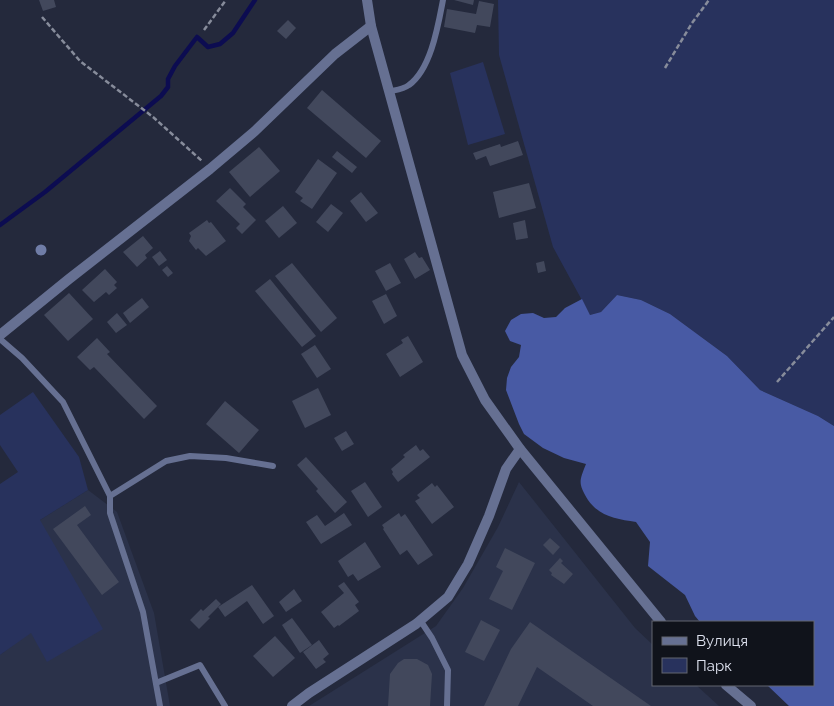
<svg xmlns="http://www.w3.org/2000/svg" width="834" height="706" font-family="Raleway,sans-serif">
<rect width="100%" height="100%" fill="#24293c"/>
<!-- built -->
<g fill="#2b324a">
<polygon points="519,482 635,628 653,645 653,685 696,685 719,706 309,706 436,626 463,588 498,527"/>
<polygon points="88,490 117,512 154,613 170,706 0,706 0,655 31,632 48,662 40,520"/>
</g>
<!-- green -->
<g fill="#28325d">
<polygon points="498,0 834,0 834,426 818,416 760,390 727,356 670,314 641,300 617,295 601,312 590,315 553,247 499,55"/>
<polygon points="483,62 505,134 468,145 450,73"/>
<polygon points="33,392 79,457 88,490 40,520 103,629 47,662 31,633 0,655 0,484 18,472 0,445 0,415"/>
</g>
<!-- forest -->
<path fill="#485aa4" d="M 617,295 L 641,300 L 670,314 L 727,356 L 760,390 L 818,416 L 834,426 L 834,706 L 789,706 L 767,685 L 813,685 L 813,622 L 700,622 L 695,616 L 685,595 L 648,566 L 650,542 L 636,522 C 617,519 600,517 588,500 C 578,483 579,482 586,464 L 564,458 L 543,448 L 524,434 L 519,424 L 506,390 L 507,378 L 511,367 L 519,357 L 521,345 L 510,341 L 505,331 L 511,320 L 521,314 L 533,313 L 544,318 L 556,317 L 565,308 L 582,299 L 590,315 L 601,312 Z"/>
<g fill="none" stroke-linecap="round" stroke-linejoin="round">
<!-- stream -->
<polyline stroke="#0c0c51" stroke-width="4.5" points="0,225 45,192 161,96 168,87 168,79 175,66 197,37 208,47 220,44 233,33 255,0"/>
</g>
<!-- building -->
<g fill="#42485c">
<polygon points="39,0 54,0 56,7 43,11"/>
<polygon points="454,0 474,0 473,5"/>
<polygon points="479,1 494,4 490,27 477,25 475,33 444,27 447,9 476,14"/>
<polygon points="288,20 296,28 286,39 277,31"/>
<polygon points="322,90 381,141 366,158 307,108"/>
<polygon points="518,141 523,155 490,166 486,156 476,160 473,153 500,144 501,147"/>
<polygon points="259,147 280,171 250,197 229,172"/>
<polygon points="337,151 357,167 352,173 332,157"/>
<polygon points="318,159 337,173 312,209 300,201 303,198 295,192"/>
<polygon points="529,183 536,208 499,218 493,192"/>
<polygon points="230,188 246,204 243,207 256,220 242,234 236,228 240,224 216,201"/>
<polygon points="361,192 378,213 366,222 350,201"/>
<polygon points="331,204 343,213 328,232 316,222"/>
<polygon points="283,206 297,223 279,238 265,221"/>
<polygon points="207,220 209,223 211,222 226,241 206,256 198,248 196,250 189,241 191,236 189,233"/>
<polygon points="525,220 528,238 516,240 513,223"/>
<polygon points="143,236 153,248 145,255 147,258 137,267 123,252"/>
<polygon points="160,251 167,260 159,266 152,257"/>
<polygon points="415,252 419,258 422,257 430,270 415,279 404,259"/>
<polygon points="544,261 546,271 538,273 536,263"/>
<polygon points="292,263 337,318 321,332 275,276"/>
<polygon points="390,263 401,283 386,291 375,271"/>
<polygon points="167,266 173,273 168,277 162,270"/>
<polygon points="105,269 117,282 114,285 117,288 109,295 106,292 94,302 82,290"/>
<polygon points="270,279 316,336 302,347 255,291"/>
<polygon points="69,293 93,319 68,341 44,315"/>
<polygon points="386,294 397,316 384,324 372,301"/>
<polygon points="142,298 149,307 130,323 123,313"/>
<polygon points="117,313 127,325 116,333 107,322"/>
<polygon points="408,336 423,362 400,377 386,354 403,343 401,340"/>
<polygon points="97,338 110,352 107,354 157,406 144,419 94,367 90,370 77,357"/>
<polygon points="315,345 331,369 317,378 301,354"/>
<polygon points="318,388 331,415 305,428 292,401"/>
<polygon points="225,401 259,430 239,453 206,424"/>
<polygon points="346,431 354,444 342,451 334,438"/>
<polygon points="416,445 420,451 423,449 430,457 398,482 392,474 393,472 391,469 405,457 403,455"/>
<polygon points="306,457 347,502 335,513 316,491 318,489 297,465"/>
<polygon points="365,482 382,507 368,517 351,491"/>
<polygon points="432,483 435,487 437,485 454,507 432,524 415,501 420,498 417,495"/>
<polygon points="85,506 91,515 77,525 119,582 102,595 53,529"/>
<polygon points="344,513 352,525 321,544 306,522 317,515 325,526"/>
<polygon points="399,513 401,517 405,514 433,555 418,565 407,550 400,555 383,529 384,528 382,525"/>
<polygon points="550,538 560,547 553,555 543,545"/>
<polygon points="365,542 381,567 358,581 353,574 348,577 338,561"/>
<polygon points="505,548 535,563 512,610 489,599 503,571 496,567"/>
<polygon points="560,558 563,561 561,563 573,574 564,584 551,575 552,573 549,570"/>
<polygon points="344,582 359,602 355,605 359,611 339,626 338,625 334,628 321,612 344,593 338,586"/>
<polygon points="252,585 274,616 263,624 247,601 225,617 218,607"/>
<polygon points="294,589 302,601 286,612 279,602"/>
<polygon points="216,599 221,604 208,617 210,618 199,629 190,620 201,609 203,611"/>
<polygon points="292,618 312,645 300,653 282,625"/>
<polygon points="481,620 500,630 484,661 465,652"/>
<polygon points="530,622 651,706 593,706 537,667 518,706 484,706 511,649"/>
<polygon points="275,636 295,658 273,677 253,656"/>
<polygon points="319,640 329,654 323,659 326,662 316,669 303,652"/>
<polygon points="404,659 417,659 428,665 432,674 430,706 388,706 390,674 398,663"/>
</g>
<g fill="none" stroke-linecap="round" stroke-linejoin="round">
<!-- path -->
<g stroke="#878c9b" stroke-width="2.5" stroke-dasharray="5 2.5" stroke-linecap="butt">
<polyline points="42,17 80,61 153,117 202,161"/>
<polyline points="204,30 226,0"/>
<polyline points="665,68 692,23 709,0"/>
<polyline points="777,382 834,317"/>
</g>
<!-- service -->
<g stroke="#667092" stroke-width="6">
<path d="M 391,91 C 396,90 404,89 409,85 C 431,69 438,26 443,0"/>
<polyline points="0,339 22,358 63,402 110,496 110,513 143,612 160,706"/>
<polyline points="110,496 166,461 190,456 226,458 273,466"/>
<polyline points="420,620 432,638 448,670 447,706"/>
<polyline points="156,683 200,665 225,706"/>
</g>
<!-- minor -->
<g stroke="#667092" stroke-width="10">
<polyline points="367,0 371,26 462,355 485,400 520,449 661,622"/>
<polyline points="0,335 69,279 210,169 255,131 335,54 371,26"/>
<polyline points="726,685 751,706"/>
<polyline points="292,706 309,693 416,624 448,597 468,564 489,516 506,469 520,449"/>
</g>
</g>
<!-- trees -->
<circle fill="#707da7" cx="41" cy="250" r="5.5"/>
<!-- legend -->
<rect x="652" y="621" width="162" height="65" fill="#10131b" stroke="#636670"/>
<rect x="662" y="637" width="25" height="8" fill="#667092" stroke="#636670"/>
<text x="696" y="646" font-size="15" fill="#dfe3f0">Вулиця</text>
<rect x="662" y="658" width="25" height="15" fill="#28325d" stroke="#636670"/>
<text x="696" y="671" font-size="15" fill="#dfe3f0">Парк</text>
</svg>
